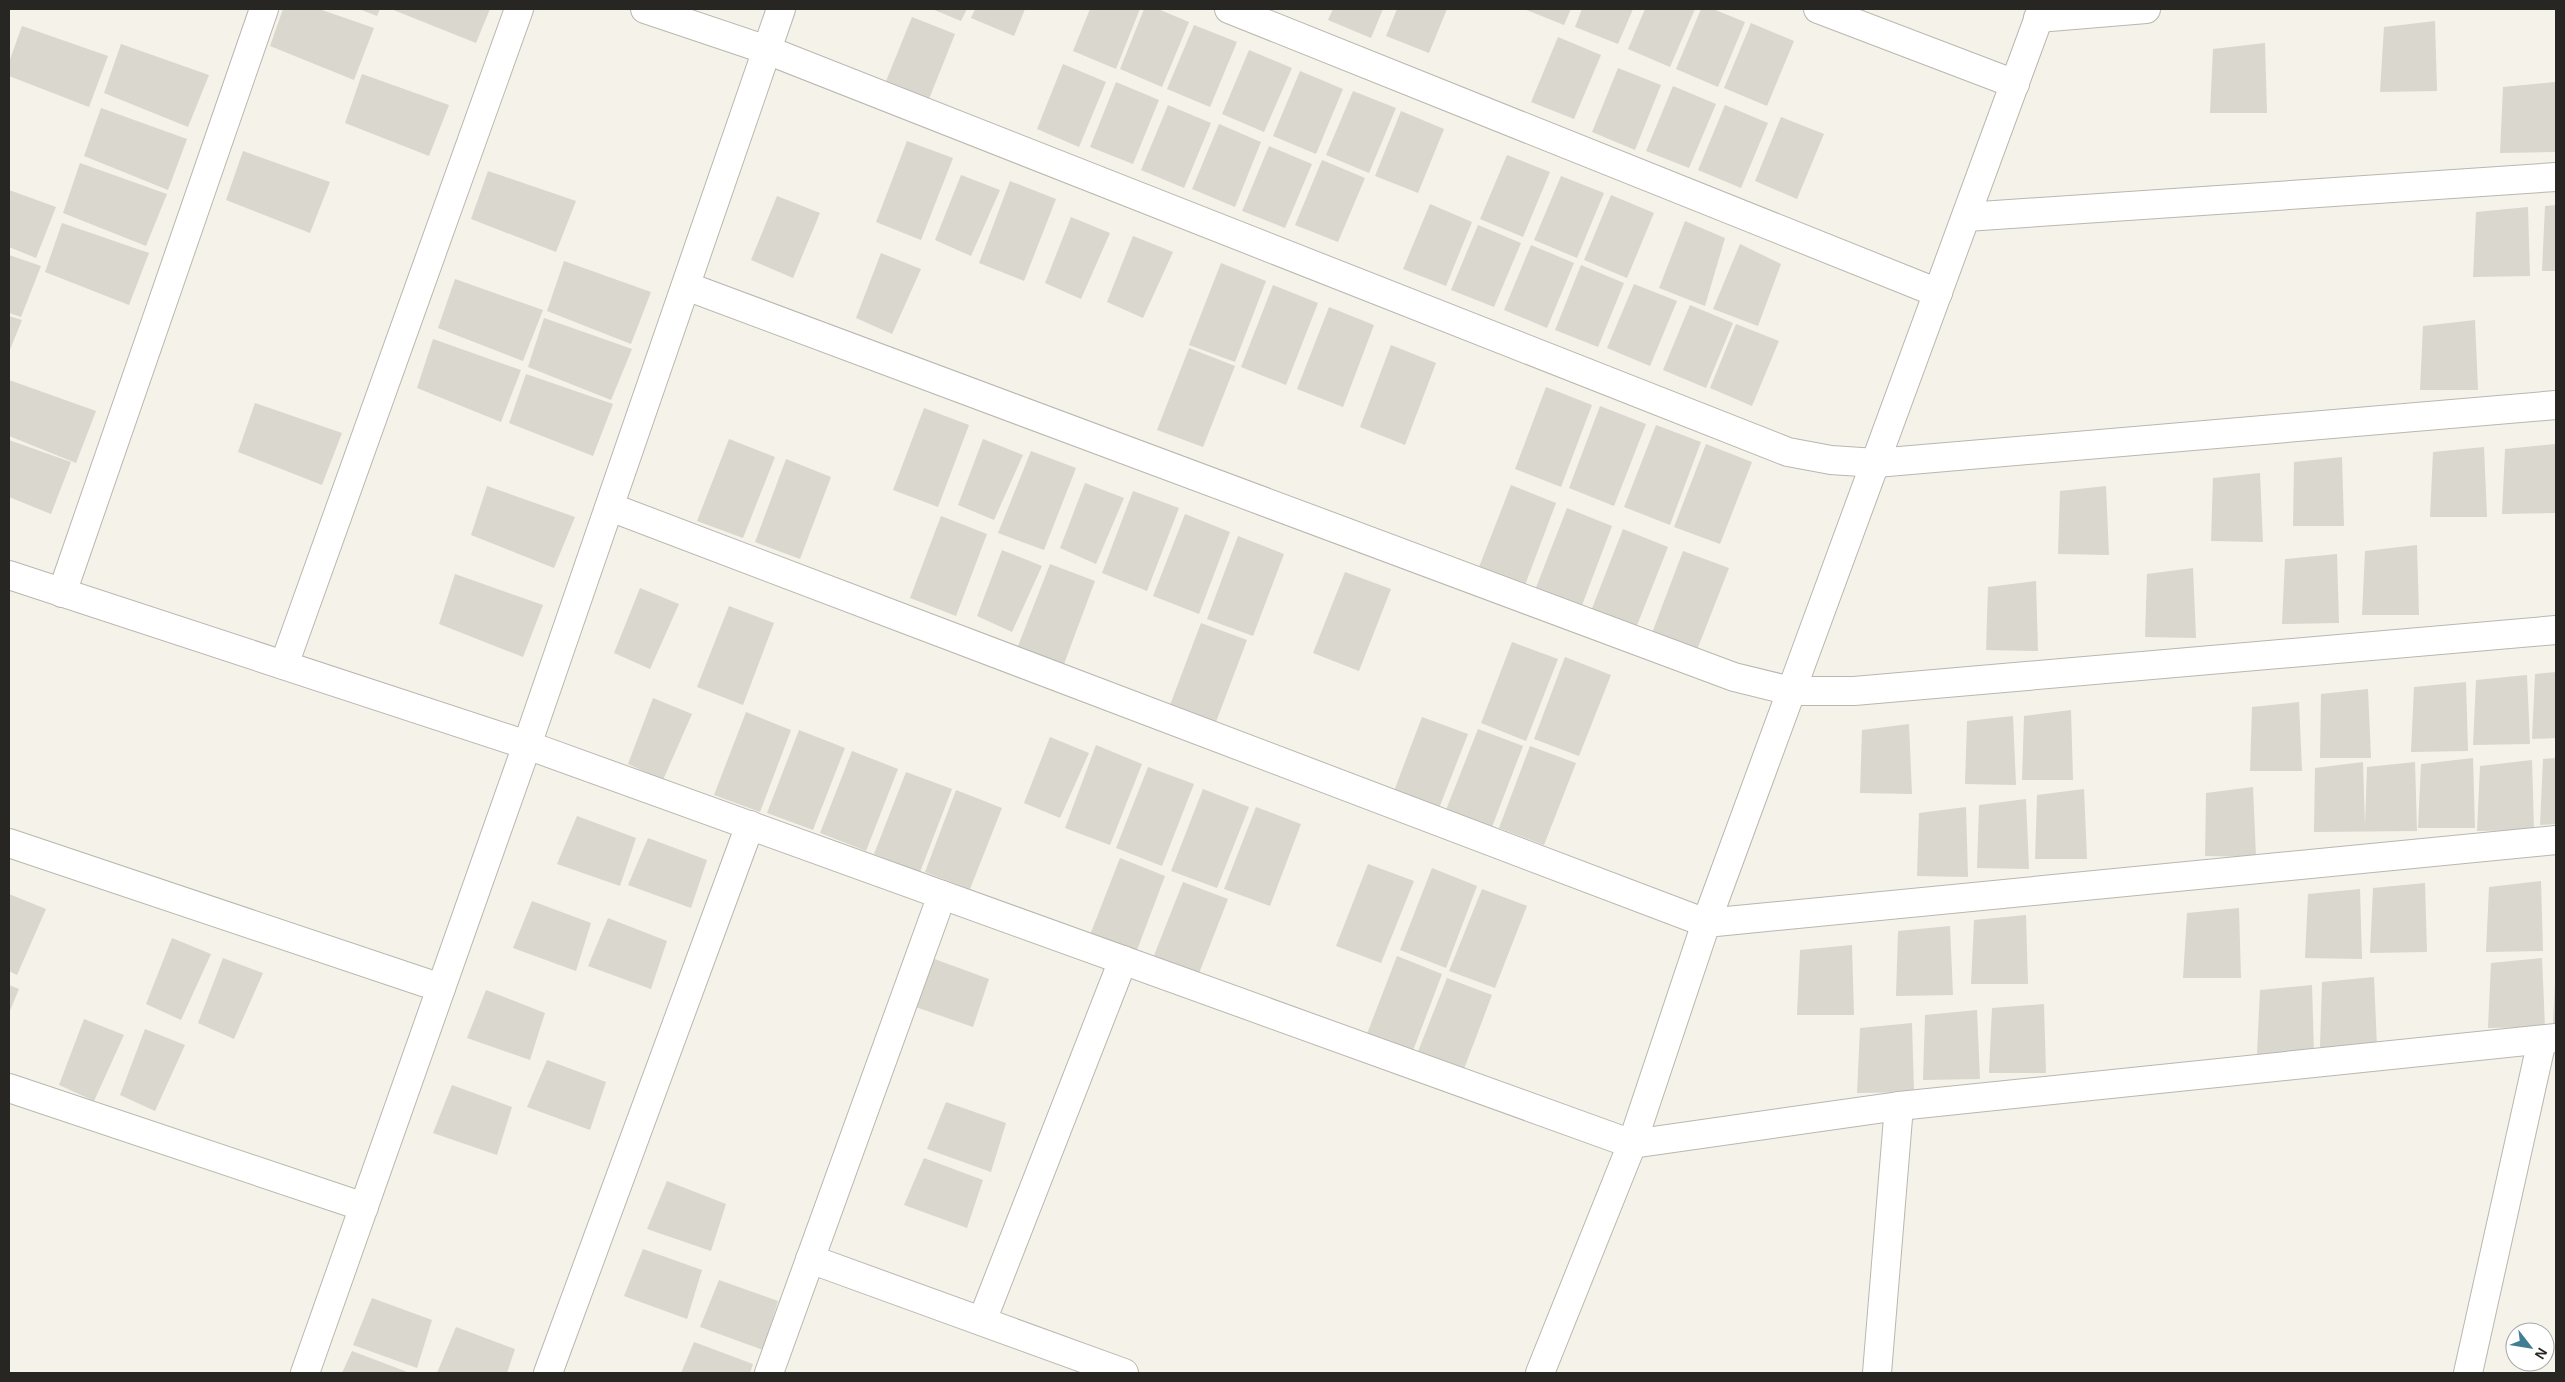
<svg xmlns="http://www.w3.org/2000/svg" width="2565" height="1382" font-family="Arial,sans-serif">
<rect width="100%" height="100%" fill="#f4f2e9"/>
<!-- building -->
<g fill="#d9d7ce">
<polygon points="283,9 319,9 374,28 354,80 270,46"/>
<polygon points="359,9 380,9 377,16"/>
<polygon points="391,9 490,9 476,43"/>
<polygon points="932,9 967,9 961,21"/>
<polygon points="975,9 1025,9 1014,36 971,18"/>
<polygon points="1090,9 1140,9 1116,69 1073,51"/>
<polygon points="1144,9 1158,9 1189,22 1162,87 1120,69"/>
<polygon points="1333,9 1383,9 1371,38 1328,20"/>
<polygon points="1397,9 1447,9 1429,53 1386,36"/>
<polygon points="1524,9 1571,9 1564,25"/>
<polygon points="1582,9 1633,9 1618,44 1575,27"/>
<polygon points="1645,9 1695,9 1670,67 1628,49"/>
<polygon points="1701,9 1713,9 1745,22 1718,87 1676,69"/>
<polygon points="912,17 955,34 929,99 886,81"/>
<polygon points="2435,21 2437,91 2380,92 2384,27"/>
<polygon points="1751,23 1794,41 1767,106 1724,88"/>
<polygon points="1194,25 1237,42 1210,107 1167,89"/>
<polygon points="22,26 108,56 89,107 9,76 9,62"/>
<polygon points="1558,37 1601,55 1574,119 1531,102"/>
<polygon points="2265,43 2267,113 2210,113 2213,49"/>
<polygon points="121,44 209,75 188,127 104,93"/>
<polygon points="1249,50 1292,68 1264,132 1222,114"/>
<polygon points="1063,64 1106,82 1079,147 1037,129"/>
<polygon points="1618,68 1661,85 1635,150 1592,132"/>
<polygon points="1300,71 1343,89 1316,154 1273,136"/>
<polygon points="362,74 449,105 429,156 345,123"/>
<polygon points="1116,82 1159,100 1133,164 1090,147"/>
<polygon points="2555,82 2556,152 2500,153 2503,87"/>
<polygon points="1673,86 1716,104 1689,168 1646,151"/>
<polygon points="1353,91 1396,108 1369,173 1326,155"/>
<polygon points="1168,105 1211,123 1184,188 1141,170"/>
<polygon points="1725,105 1768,123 1741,188 1698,170"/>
<polygon points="101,108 187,139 168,190 84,156"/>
<polygon points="1401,111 1444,129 1418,193 1375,176"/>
<polygon points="1781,117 1824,134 1797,199 1755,181"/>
<polygon points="1219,124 1261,142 1235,207 1192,189"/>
<polygon points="907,141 953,158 921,240 876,222"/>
<polygon points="1269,146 1312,164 1285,228 1242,211"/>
<polygon points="243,151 330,182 310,233 226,200"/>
<polygon points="1507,155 1550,172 1523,237 1480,219"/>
<polygon points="1322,160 1365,178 1338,242 1295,225"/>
<polygon points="80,163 167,194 146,246 63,213"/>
<polygon points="488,171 576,201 556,252 471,219"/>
<polygon points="961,175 1000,190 971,256 935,240"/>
<polygon points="1561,176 1604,193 1577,258 1534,240"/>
<polygon points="1010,181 1056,199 1024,281 979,263"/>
<polygon points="9,190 56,207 36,258 9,247"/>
<polygon points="1611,195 1654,213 1627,278 1584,260"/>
<polygon points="777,196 820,213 793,278 751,260"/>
<polygon points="1430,204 1472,222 1446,286 1403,269"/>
<polygon points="2556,205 2556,271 2542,271 2545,206"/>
<polygon points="2528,207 2530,276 2473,277 2476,212"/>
<polygon points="1071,217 1110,233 1081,299 1045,283"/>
<polygon points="1685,221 1725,238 1705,306 1659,288"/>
<polygon points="62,223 149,253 129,305 45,272"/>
<polygon points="1478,225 1521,243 1494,307 1451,290"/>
<polygon points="1133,236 1173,252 1143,318 1107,302"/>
<polygon points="1740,244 1781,264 1758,326 1713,309"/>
<polygon points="1531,245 1574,263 1547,328 1504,310"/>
<polygon points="881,253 921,269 892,334 856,318"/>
<polygon points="9,255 41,266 21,317 9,313"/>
<polygon points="564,261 651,292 631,344 547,311"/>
<polygon points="1221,263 1266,281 1235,362 1189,345"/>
<polygon points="1581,265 1624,283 1598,347 1555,330"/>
<polygon points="455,279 543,310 523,361 438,328"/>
<polygon points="1634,284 1677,301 1650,366 1607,348"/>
<polygon points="1273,285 1318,303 1286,385 1241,367"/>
<polygon points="1690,305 1733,323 1706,388 1663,370"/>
<polygon points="1329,307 1374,325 1343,407 1297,389"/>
<polygon points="9,316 22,320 9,352"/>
<polygon points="544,318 632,349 611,400 528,367"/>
<polygon points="2475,320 2478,390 2420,390 2423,326"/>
<polygon points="1736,324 1779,341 1752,406 1710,388"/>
<polygon points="433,339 521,370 501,422 417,388"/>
<polygon points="1391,345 1436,363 1405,445 1360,427"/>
<polygon points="1189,348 1235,366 1203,447 1157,430"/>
<polygon points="526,374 613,404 593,456 509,423"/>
<polygon points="9,380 96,411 76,463 9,436"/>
<polygon points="1546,387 1592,405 1561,487 1515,469"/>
<polygon points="255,403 342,433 322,485 238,452"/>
<polygon points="1600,406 1646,424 1614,506 1569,488"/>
<polygon points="924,408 969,425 938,507 893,490"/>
<polygon points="1656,425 1701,442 1670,525 1624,507"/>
<polygon points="729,439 775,457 743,538 697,521"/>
<polygon points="983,439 1023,455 994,520 958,505"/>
<polygon points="9,440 71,462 51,514 9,497"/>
<polygon points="1706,444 1752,462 1720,544 1674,527"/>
<polygon points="2556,444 2556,513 2502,514 2505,449"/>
<polygon points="2484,447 2487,517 2430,517 2433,452"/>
<polygon points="1031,451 1076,468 1044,550 998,533"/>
<polygon points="2342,457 2344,526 2293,526 2294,462"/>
<polygon points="786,459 831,477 800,559 755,542"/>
<polygon points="2260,473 2263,542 2211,541 2213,478"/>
<polygon points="1085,483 1124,498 1096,564 1060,548"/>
<polygon points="1511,485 1556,503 1525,585 1479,567"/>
<polygon points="487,486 575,517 554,568 471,535"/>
<polygon points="2106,486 2109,555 2058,554 2060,491"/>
<polygon points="1133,491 1179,508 1147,591 1102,573"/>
<polygon points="1567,508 1612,526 1581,608 1535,590"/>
<polygon points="1185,514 1230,532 1199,614 1153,596"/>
<polygon points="941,516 987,534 956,616 910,598"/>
<polygon points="1623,529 1668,547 1636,628 1591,611"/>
<polygon points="1238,536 1284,554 1253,636 1207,619"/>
<polygon points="2417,545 2419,615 2362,615 2365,551"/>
<polygon points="1002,550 1042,566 1012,632 977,616"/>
<polygon points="1683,551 1729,568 1697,650 1652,633"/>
<polygon points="2337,554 2339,623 2282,624 2285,559"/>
<polygon points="1050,564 1095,581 1064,664 1018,646"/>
<polygon points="2193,568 2196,638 2145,637 2147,574"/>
<polygon points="1345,572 1391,589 1359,671 1313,653"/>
<polygon points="455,574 543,605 523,657 439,624"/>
<polygon points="2036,581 2038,651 1986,650 1988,587"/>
<polygon points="640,588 679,604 650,669 614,653"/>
<polygon points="729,606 774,623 743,705 697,687"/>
<polygon points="1201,623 1247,640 1216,722 1170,705"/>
<polygon points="1512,642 1558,659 1526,741 1481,723"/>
<polygon points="1565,657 1611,675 1579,756 1534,739"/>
<polygon points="2556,672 2556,738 2532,739 2535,674"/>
<polygon points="2527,675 2530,744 2473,745 2476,680"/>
<polygon points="2466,682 2468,751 2411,752 2414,687"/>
<polygon points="2368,689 2371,758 2320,758 2321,694"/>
<polygon points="653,698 692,714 663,780 628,764"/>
<polygon points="2299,702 2302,771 2250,771 2252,707"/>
<polygon points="2071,710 2073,780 2022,780 2024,716"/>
<polygon points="746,712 791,730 760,812 714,795"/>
<polygon points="2013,716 2016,785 1965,784 1967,721"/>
<polygon points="1422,717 1468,734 1436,816 1391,799"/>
<polygon points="1909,724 1912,794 1860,793 1862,730"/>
<polygon points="1478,729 1523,746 1492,827 1446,810"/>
<polygon points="799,730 845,748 813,830 767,813"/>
<polygon points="1050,737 1089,753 1060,818 1024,803"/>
<polygon points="1096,745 1142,764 1110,845 1065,828"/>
<polygon points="1530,746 1576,763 1544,845 1499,828"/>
<polygon points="852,751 898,769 866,851 820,833"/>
<polygon points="2473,758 2475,828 2418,828 2421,764"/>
<polygon points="2556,758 2556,824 2540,825 2543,759"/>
<polygon points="2532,760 2534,830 2477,831 2480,766"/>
<polygon points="2363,762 2365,826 2367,767 2415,762 2417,831 2314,832 2315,768"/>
<polygon points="1148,767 1194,784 1162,866 1116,848"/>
<polygon points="906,772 952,789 920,872 874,854"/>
<polygon points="2253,787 2256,857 2205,856 2206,793"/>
<polygon points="1203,789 1249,807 1217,888 1171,871"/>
<polygon points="2084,789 2087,859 2035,859 2037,795"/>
<polygon points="956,790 1002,808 970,889 925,872"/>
<polygon points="2026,799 2029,869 1977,868 1979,805"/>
<polygon points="1256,807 1301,824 1270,906 1224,889"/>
<polygon points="1966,807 1968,877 1917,876 1919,813"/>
<polygon points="577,816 636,838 620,886 557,864"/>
<polygon points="648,838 707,860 691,908 628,885"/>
<polygon points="1120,858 1165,876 1134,958 1088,940"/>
<polygon points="1368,864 1414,881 1381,963 1336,946"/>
<polygon points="1432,868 1477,886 1446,968 1400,950"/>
<polygon points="2541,881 2543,951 2486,952 2489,887"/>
<polygon points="1183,882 1228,899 1196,981 1151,963"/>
<polygon points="2425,883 2427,952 2370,953 2373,888"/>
<polygon points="1482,889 1527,906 1495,988 1449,971"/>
<polygon points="2360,889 2362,959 2305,958 2308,894"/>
<polygon points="9,894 46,909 17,975 9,971"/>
<polygon points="532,901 591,923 576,971 513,948"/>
<polygon points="2239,908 2241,978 2183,978 2187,913"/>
<polygon points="2026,915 2028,984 1971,984 1974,920"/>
<polygon points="608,918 667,941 651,989 588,966"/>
<polygon points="1950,926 1953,995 1896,996 1898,931"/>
<polygon points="172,938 211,954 181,1020 146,1004"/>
<polygon points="1852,945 1854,1015 1797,1015 1800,950"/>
<polygon points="1397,956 1442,974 1411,1056 1365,1039"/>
<polygon points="929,957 989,979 973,1027 910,1005"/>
<polygon points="223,958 263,973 234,1039 198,1023"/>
<polygon points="2542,958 2545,1027 2488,1028 2491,963"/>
<polygon points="2374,977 2377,1047 2320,1047 2322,982"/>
<polygon points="1447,978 1492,995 1461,1077 1415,1059"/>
<polygon points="2555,982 2556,1023 2553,1023"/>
<polygon points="9,985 19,989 9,1013"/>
<polygon points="2312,985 2314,1054 2257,1054 2260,990"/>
<polygon points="486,990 545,1013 530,1060 467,1038"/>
<polygon points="2044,1004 2046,1073 1989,1073 1992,1008"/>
<polygon points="1977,1010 1980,1079 1923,1080 1925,1015"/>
<polygon points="84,1019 124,1035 94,1101 59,1085"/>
<polygon points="1912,1023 1914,1092 1857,1093 1860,1028"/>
<polygon points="145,1029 185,1045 155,1111 120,1095"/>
<polygon points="547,1060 606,1082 590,1130 527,1107"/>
<polygon points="452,1085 512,1107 497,1155 433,1133"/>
<polygon points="946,1102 1006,1123 991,1172 927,1149"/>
<polygon points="924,1158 983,1180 967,1228 904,1205"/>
<polygon points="667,1181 726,1204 711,1251 647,1229"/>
<polygon points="643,1249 702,1270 687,1319 624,1296"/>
<polygon points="719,1280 778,1301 763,1350 700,1327"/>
<polygon points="372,1298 432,1320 417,1368 353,1345"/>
<polygon points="456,1327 515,1349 507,1373 437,1373"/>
<polygon points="694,1342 753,1364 750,1373 681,1373"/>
<polygon points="352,1351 410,1373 342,1373"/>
</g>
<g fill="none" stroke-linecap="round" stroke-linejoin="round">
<!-- minor casing -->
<g stroke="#b9b7ae" stroke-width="30">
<g id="minor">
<polyline points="645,9 767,50 1788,452 1831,460 1876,463 2556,405"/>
<polyline points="1229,9 1938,293"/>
<polyline points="1818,9 2015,84"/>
<polyline points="2038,18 2146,9"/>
<polyline points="1966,217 2556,177"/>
<polyline points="686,286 1734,677 1791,691 1854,691 2556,630"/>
<polyline points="610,507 1706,923 2556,840"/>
<polyline points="9,575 527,745 1632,1144 1899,1106 2556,1038"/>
<polyline points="62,593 264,9"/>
<polyline points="284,665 519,9"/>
<polyline points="9,843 441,988"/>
<polyline points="9,1088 364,1207"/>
<polyline points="810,1259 1124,1373"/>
<polyline points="982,1321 1123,960"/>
<polyline points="305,1373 527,745 781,9"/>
<polyline points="548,1373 750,825"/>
<polyline points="769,1373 942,895"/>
<polyline points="1540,1373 1632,1144 1706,923 2042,9"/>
<polyline points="1877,1373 1899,1106"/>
<polyline points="2468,1373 2542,1040"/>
</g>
</g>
<!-- minor -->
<use href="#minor" stroke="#fff" stroke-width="28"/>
</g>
<!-- border -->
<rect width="2565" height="1382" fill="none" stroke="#272623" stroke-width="20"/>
<!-- north arrow -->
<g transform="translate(2530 1347) rotate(121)"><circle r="24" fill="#ffffff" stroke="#a9a8a7"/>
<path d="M0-4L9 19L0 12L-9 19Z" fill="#407f93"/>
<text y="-8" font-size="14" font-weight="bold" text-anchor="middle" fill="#272623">N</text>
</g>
</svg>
